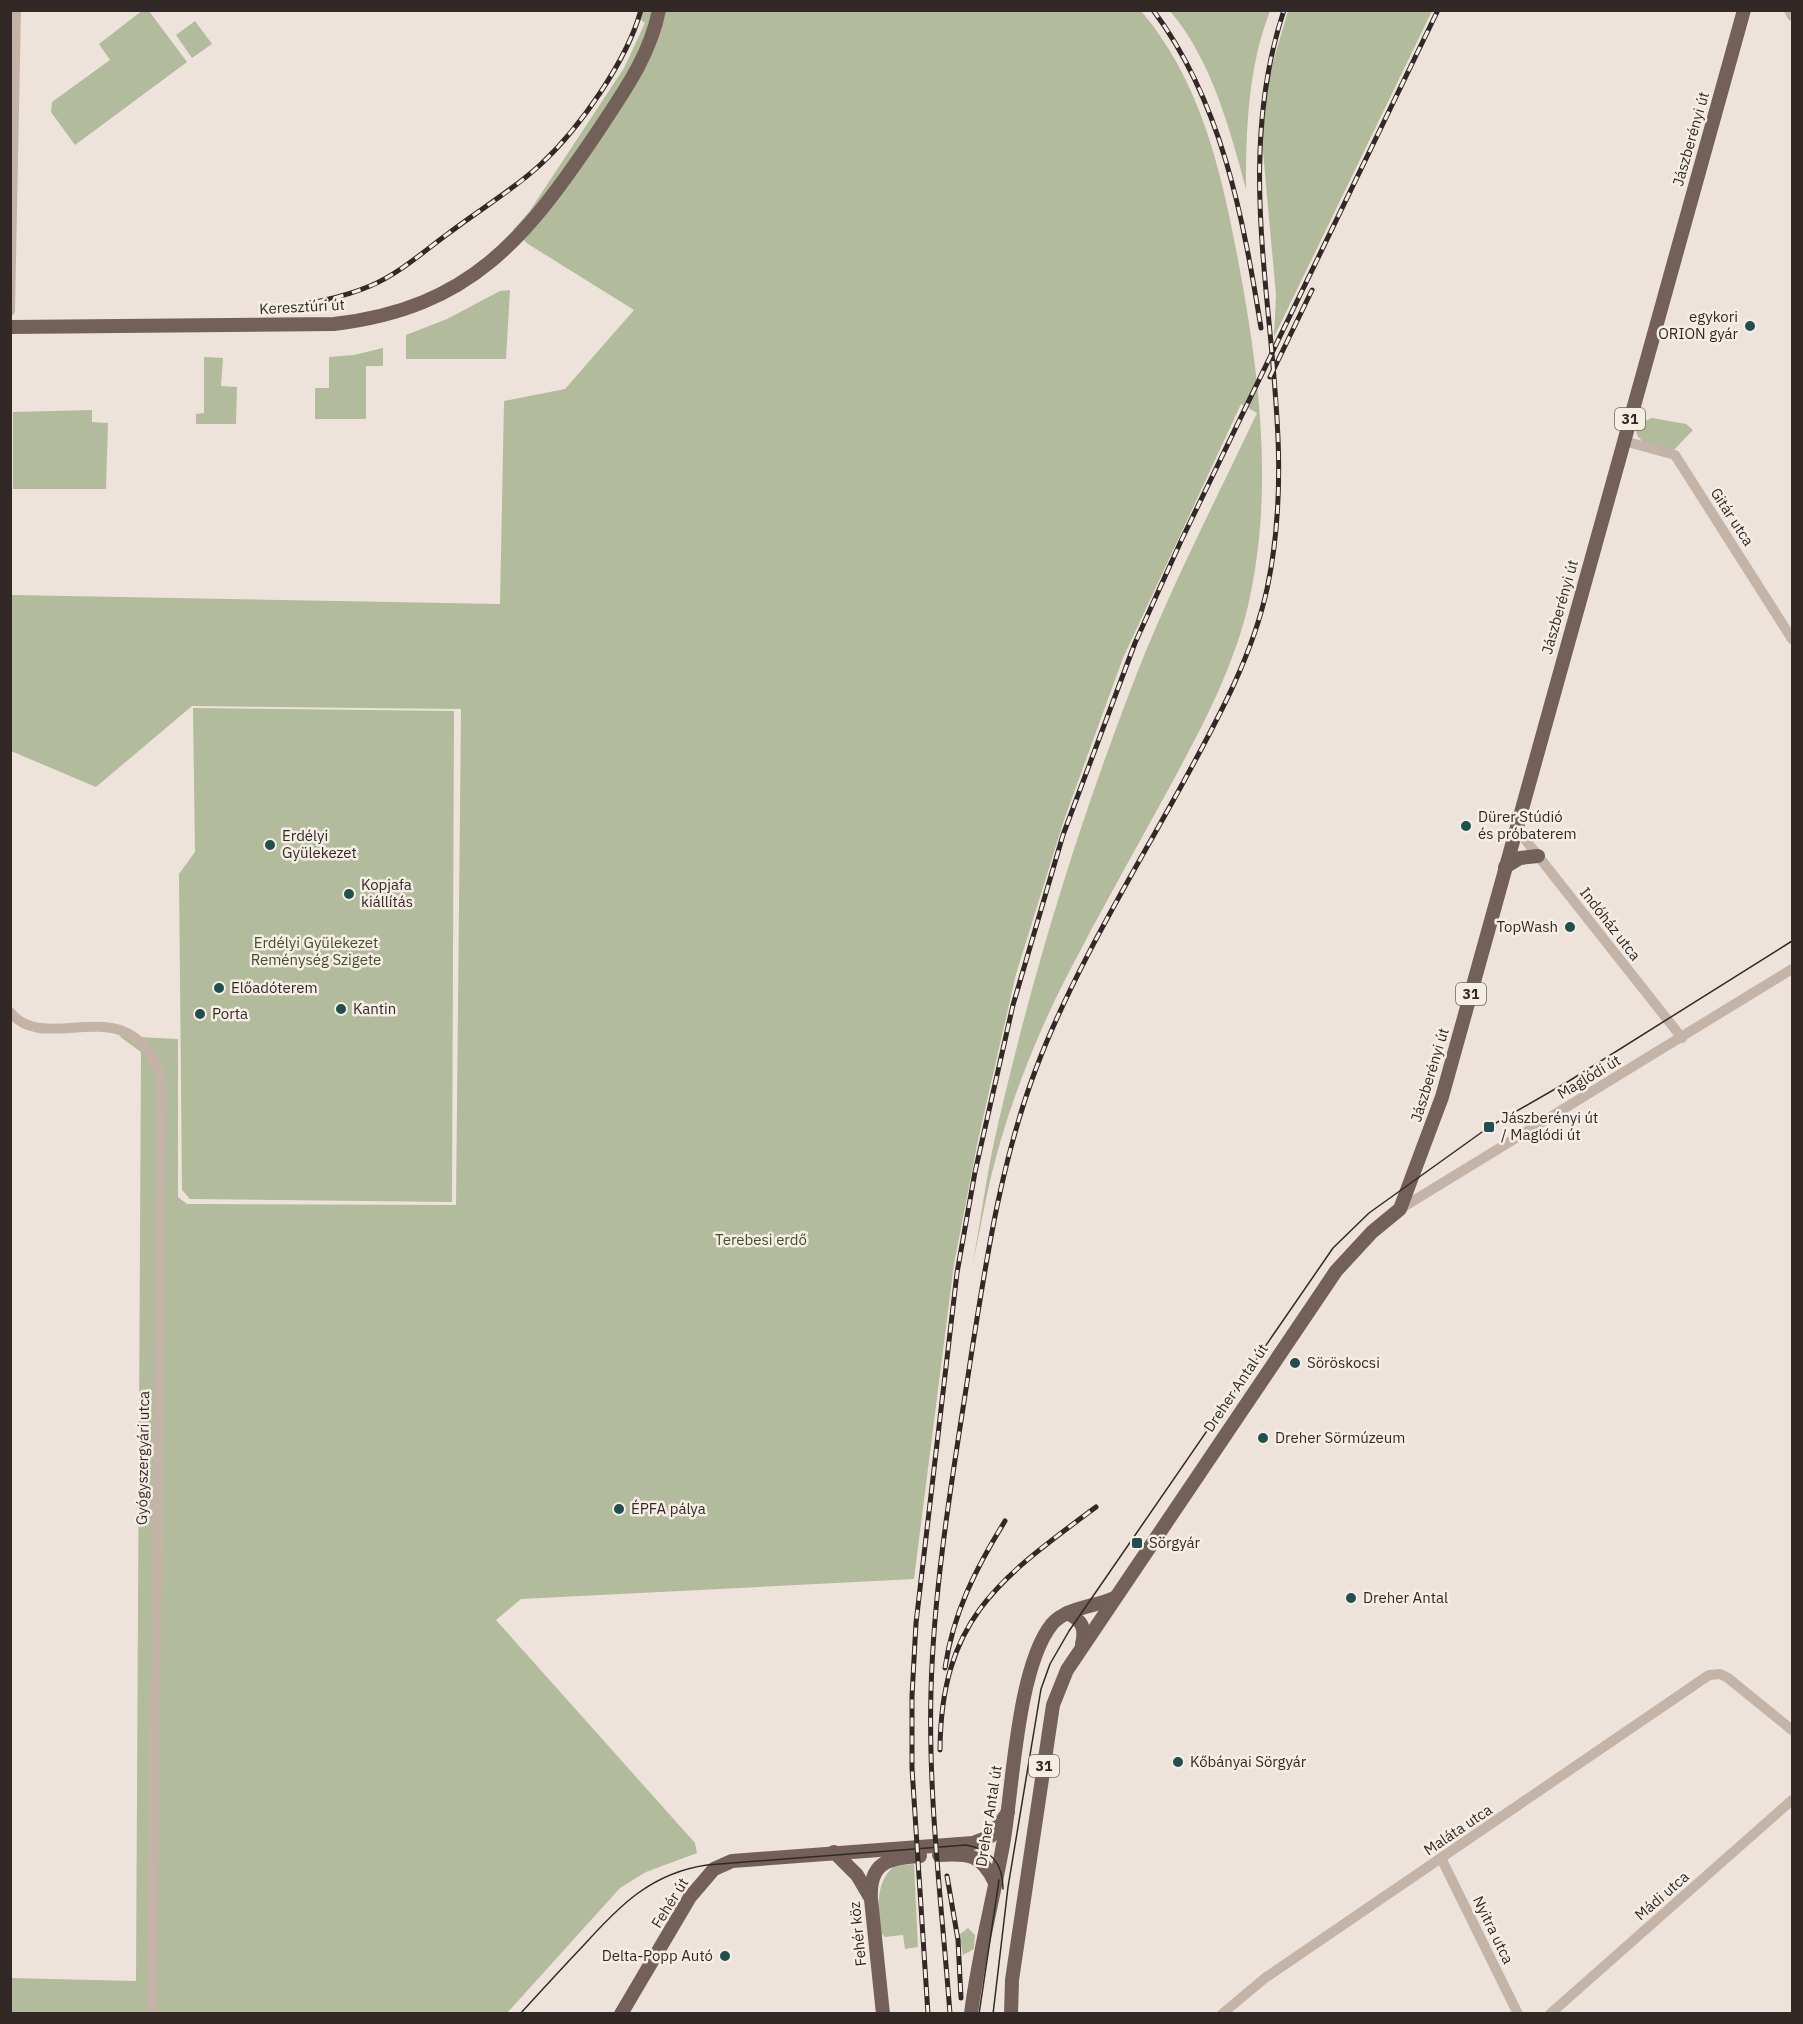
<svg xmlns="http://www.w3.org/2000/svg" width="1803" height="2024" font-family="'IBM Plex Sans',sans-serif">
<rect width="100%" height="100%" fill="#eee3da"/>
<!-- green -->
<g fill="#b2bb9b">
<polygon points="143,10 149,11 187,62 75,145 51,112 52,102 110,60 99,44"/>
<path d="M 643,11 L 1141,11 C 1202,82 1222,175 1239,265 C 1260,378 1274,492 1248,606 C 1232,672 1200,731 1168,790 C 1134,852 1100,912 1068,974 C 1040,1028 1017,1085 1000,1143 C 988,1183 981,1226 972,1268 C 980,1226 985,1184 994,1142 C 1028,990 1073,840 1129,694 C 1165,598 1213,506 1257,413 L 1241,404 L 1123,658 L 1064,820 L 1016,974 L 978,1140 L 954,1264 L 914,1579 L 521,1599 L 496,1620 L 695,1843 L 697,1853 L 646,1872 L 620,1888 L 507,2013 L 11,2014 L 11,1978 L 136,1981 L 141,1052 L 119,1036 L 178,1039 L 178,1197 L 187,1204 L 456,1205 L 461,709 L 192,706 L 96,787 L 11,751 L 12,595 L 500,604 L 504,401 L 565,389 L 634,310 L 528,244 L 513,230 L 529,212 L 624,68 L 645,23 L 641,20 Z"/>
<path d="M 1170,11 L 1270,11 C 1248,68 1246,128 1246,189 C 1230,129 1211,59 1170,11 Z"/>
<polygon points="1288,11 1432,11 1274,337 1276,295 1262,141 1269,76"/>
<polygon points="195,21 212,44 192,58 176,35"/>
<polygon points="510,290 506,359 406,359 406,335 447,319 500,291"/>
<polygon points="383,348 383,366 366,366 366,419 315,419 315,388 329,388 329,357 354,355"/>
<polygon points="204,357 223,358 221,386 237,387 236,424 196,424 196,414 204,413"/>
<polygon points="92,410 92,422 108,423 106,489 13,489 13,412"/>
<path d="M 1652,418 L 1686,424 L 1693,430 L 1672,452 C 1654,446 1636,446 1635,425 Z"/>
<polygon points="193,708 454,711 452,1202 190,1199 182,1190 179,874 195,852"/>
<path d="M 914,1864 L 918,1947 L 905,1949 L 903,1935 L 885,1937 L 880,1932 C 879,1908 874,1884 894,1866 Z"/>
<polygon points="968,1928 975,1935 974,1949 963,1955 959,1935"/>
</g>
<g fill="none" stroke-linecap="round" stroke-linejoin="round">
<!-- minor -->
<g stroke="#c4b3a7" stroke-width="10">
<polyline points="1789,10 1792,16"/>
<polyline points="10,311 16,10"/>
<polyline points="1624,441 1675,455 1792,639"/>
<polyline points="1516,828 1682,1038"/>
<path d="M 10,1012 C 47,1059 133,981 162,1082 L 152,2014"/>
<polyline points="1400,1209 1792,969"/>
<polyline points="1442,1860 1518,2014"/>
<polyline points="1222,2014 1265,1978 1709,1675 1720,1674 1728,1678 1792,1730"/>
<polyline points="1550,2014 1792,1800"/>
</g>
<!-- major -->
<g stroke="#726059" stroke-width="14">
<path d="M 10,327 L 334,324 C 471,308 526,238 598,131 C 623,93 650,56 659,10"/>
<polyline points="1505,867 1520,858 1538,856"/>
<path d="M 1067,1613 C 1082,1620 1086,1628 1082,1644"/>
<polyline points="834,1852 857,1875 870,1897"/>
<path d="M 939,1855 C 968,1853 982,1854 995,1883"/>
<polyline points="621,2014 690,1897 714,1869 732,1861 973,1843 991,1836 1008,1812"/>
<path d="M 883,2014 L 871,1899 C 869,1862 888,1858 920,1856"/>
<path d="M 971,2014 C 978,1955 994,1897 1004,1839 C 1013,1783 1018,1666 1052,1624 C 1067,1607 1095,1607 1114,1598"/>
<polyline points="1011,2014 1012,1980 1053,1705 1067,1670 1336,1271 1372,1232 1400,1209 1442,1097 1744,10"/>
</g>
<!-- tram -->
<g stroke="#322927" stroke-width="1.5">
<path d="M 520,2014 C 541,1991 562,1968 583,1946 C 619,1906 651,1873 707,1865 L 966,1845 C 991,1849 1003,1863 1003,1889"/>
<polyline points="979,2014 999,1880"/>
<polyline points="993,2014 1008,1887 1041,1689 1050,1664 1069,1631 1333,1248 1369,1213 1489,1127 1569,1081 1792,941"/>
</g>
<!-- rail casing -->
<g stroke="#322927" stroke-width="5">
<g id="rail">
<path d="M 1153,10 C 1222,102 1243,217 1261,328"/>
<path d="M 264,311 C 299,305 337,300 370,286 C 399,274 424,251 449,233 C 479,210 513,190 540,165 C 579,129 627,61 641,10"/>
<polyline points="1270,377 1312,290"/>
<path d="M 945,1668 C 953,1613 976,1568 1005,1521"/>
<path d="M 940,1750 C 941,1619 999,1579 1096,1507"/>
<polyline points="947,1876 958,1940 961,1998"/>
<polyline points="928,2014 912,1768 912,1696 916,1623 957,1273 975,1172 1013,1005 1063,835 1135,643 1181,541 1438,10"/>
<path d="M 950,2014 C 942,1907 928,1798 931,1691 C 934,1577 955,1463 972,1350 C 987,1255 1002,1157 1037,1066 C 1075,966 1138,866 1190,770 C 1221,713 1253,653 1267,589 C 1309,394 1219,207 1284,10"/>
</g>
</g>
<!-- rail -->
<use href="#rail" stroke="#f6ede5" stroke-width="3" stroke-dasharray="9" stroke-linecap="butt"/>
</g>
<!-- markers -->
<g fill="#214e4e" stroke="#f6ede5" stroke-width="2">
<circle cx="1750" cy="326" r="6"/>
<circle cx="1466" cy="826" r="6"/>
<circle cx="270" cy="845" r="6"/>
<circle cx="349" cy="894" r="6"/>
<circle cx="1570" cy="927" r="6"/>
<circle cx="219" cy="988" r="6"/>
<circle cx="341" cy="1009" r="6"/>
<circle cx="200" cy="1014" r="6"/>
<rect x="1483" y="1121" width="12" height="12" rx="3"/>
<circle cx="1295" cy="1363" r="6"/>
<circle cx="1263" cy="1438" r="6"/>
<circle cx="619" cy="1509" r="6"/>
<rect x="1131" y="1537" width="12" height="12" rx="3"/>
<circle cx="1351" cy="1598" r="6"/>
<circle cx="1178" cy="1762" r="6"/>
<circle cx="725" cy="1956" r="6"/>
</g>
<g text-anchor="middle" stroke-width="5" stroke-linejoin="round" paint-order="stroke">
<!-- shield labels -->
<g fill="#f6ede5" stroke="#6d6460" stroke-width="1.5">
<rect x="1615" y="408" width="30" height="22" rx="4.5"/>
<rect x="1456" y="983" width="30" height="22" rx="4.5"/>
<rect x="1029" y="1755" width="30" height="22" rx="4.5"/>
</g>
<g font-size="14" font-weight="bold" fill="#322927">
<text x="1630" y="424">31</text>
<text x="1471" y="999">31</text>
<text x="1044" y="1771">31</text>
</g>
<!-- street labels -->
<g font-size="15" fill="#322927" stroke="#f6ede5">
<text transform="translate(1691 139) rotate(-74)" y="5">Jászberényi út</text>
<text transform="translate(302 307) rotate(-3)" y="5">Keresztúri út</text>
<text transform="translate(1732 517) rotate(57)" y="5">Gitár utca</text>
<text transform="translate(1560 607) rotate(-74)" y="5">Jászberényi út</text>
<text transform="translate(1610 924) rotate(52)" y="5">Indóház utca</text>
<text transform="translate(1430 1075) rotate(-73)" y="5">Jászberényi út</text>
<text transform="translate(1589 1077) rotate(-31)" y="5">Maglódi út</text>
<text transform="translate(1236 1388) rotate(-56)" y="5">Dreher Antal út</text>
<text transform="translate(143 1458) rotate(-89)" y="5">Gyógyszergyári utca</text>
<text transform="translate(989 1816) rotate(-81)" y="5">Dreher Antal út</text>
<text transform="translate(1458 1830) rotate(-34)" y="5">Maláta utca</text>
<text transform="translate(1662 1896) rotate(-41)" y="5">Mádi utca</text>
<text transform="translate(670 1903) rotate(-58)" y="5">Fehér út</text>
<text transform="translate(1493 1930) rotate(64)" y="5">Nyitra utca</text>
<text transform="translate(858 1934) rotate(-96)" y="5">Fehér köz</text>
</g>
<!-- poi labels -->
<g font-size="15" fill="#322927" stroke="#f6ede5" text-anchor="start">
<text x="1738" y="322" text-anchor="end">egykori<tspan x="1738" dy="17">ORION gyár</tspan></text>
<text x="1478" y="822">Dürer Stúdió<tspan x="1478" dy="17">és próbaterem</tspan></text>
<text x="282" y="841">Erdélyi<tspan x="282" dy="17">Gyülekezet</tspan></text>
<text x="361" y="890">Kopjafa<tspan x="361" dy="17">kiállítás</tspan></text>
<text x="1558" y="932" text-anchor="end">TopWash</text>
<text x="231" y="993">Előadóterem</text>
<text x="353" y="1014">Kantin</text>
<text x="212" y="1019">Porta</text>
<text x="1501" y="1123">Jászberényi út<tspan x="1501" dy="17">/ Maglódi út</tspan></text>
<text x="1307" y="1368">Söröskocsi</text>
<text x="1275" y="1443">Dreher Sörmúzeum</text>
<text x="631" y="1514">ÉPFA pálya</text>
<text x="1149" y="1548">Sörgyár</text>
<text x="1363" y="1603">Dreher Antal</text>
<text x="1190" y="1767">Kőbányai Sörgyár</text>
<text x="713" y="1961" text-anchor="end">Delta-Popp Autó</text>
</g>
<!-- park labels -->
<g font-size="15" fill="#434d2d" stroke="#f6ede5">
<text x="316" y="948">Erdélyi Gyülekezet<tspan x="316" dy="17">Reménység Szigete</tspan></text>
<text x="761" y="1245">Terebesi erdő</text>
</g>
</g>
<!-- border -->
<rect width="1803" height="2024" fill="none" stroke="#322927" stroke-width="24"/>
</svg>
